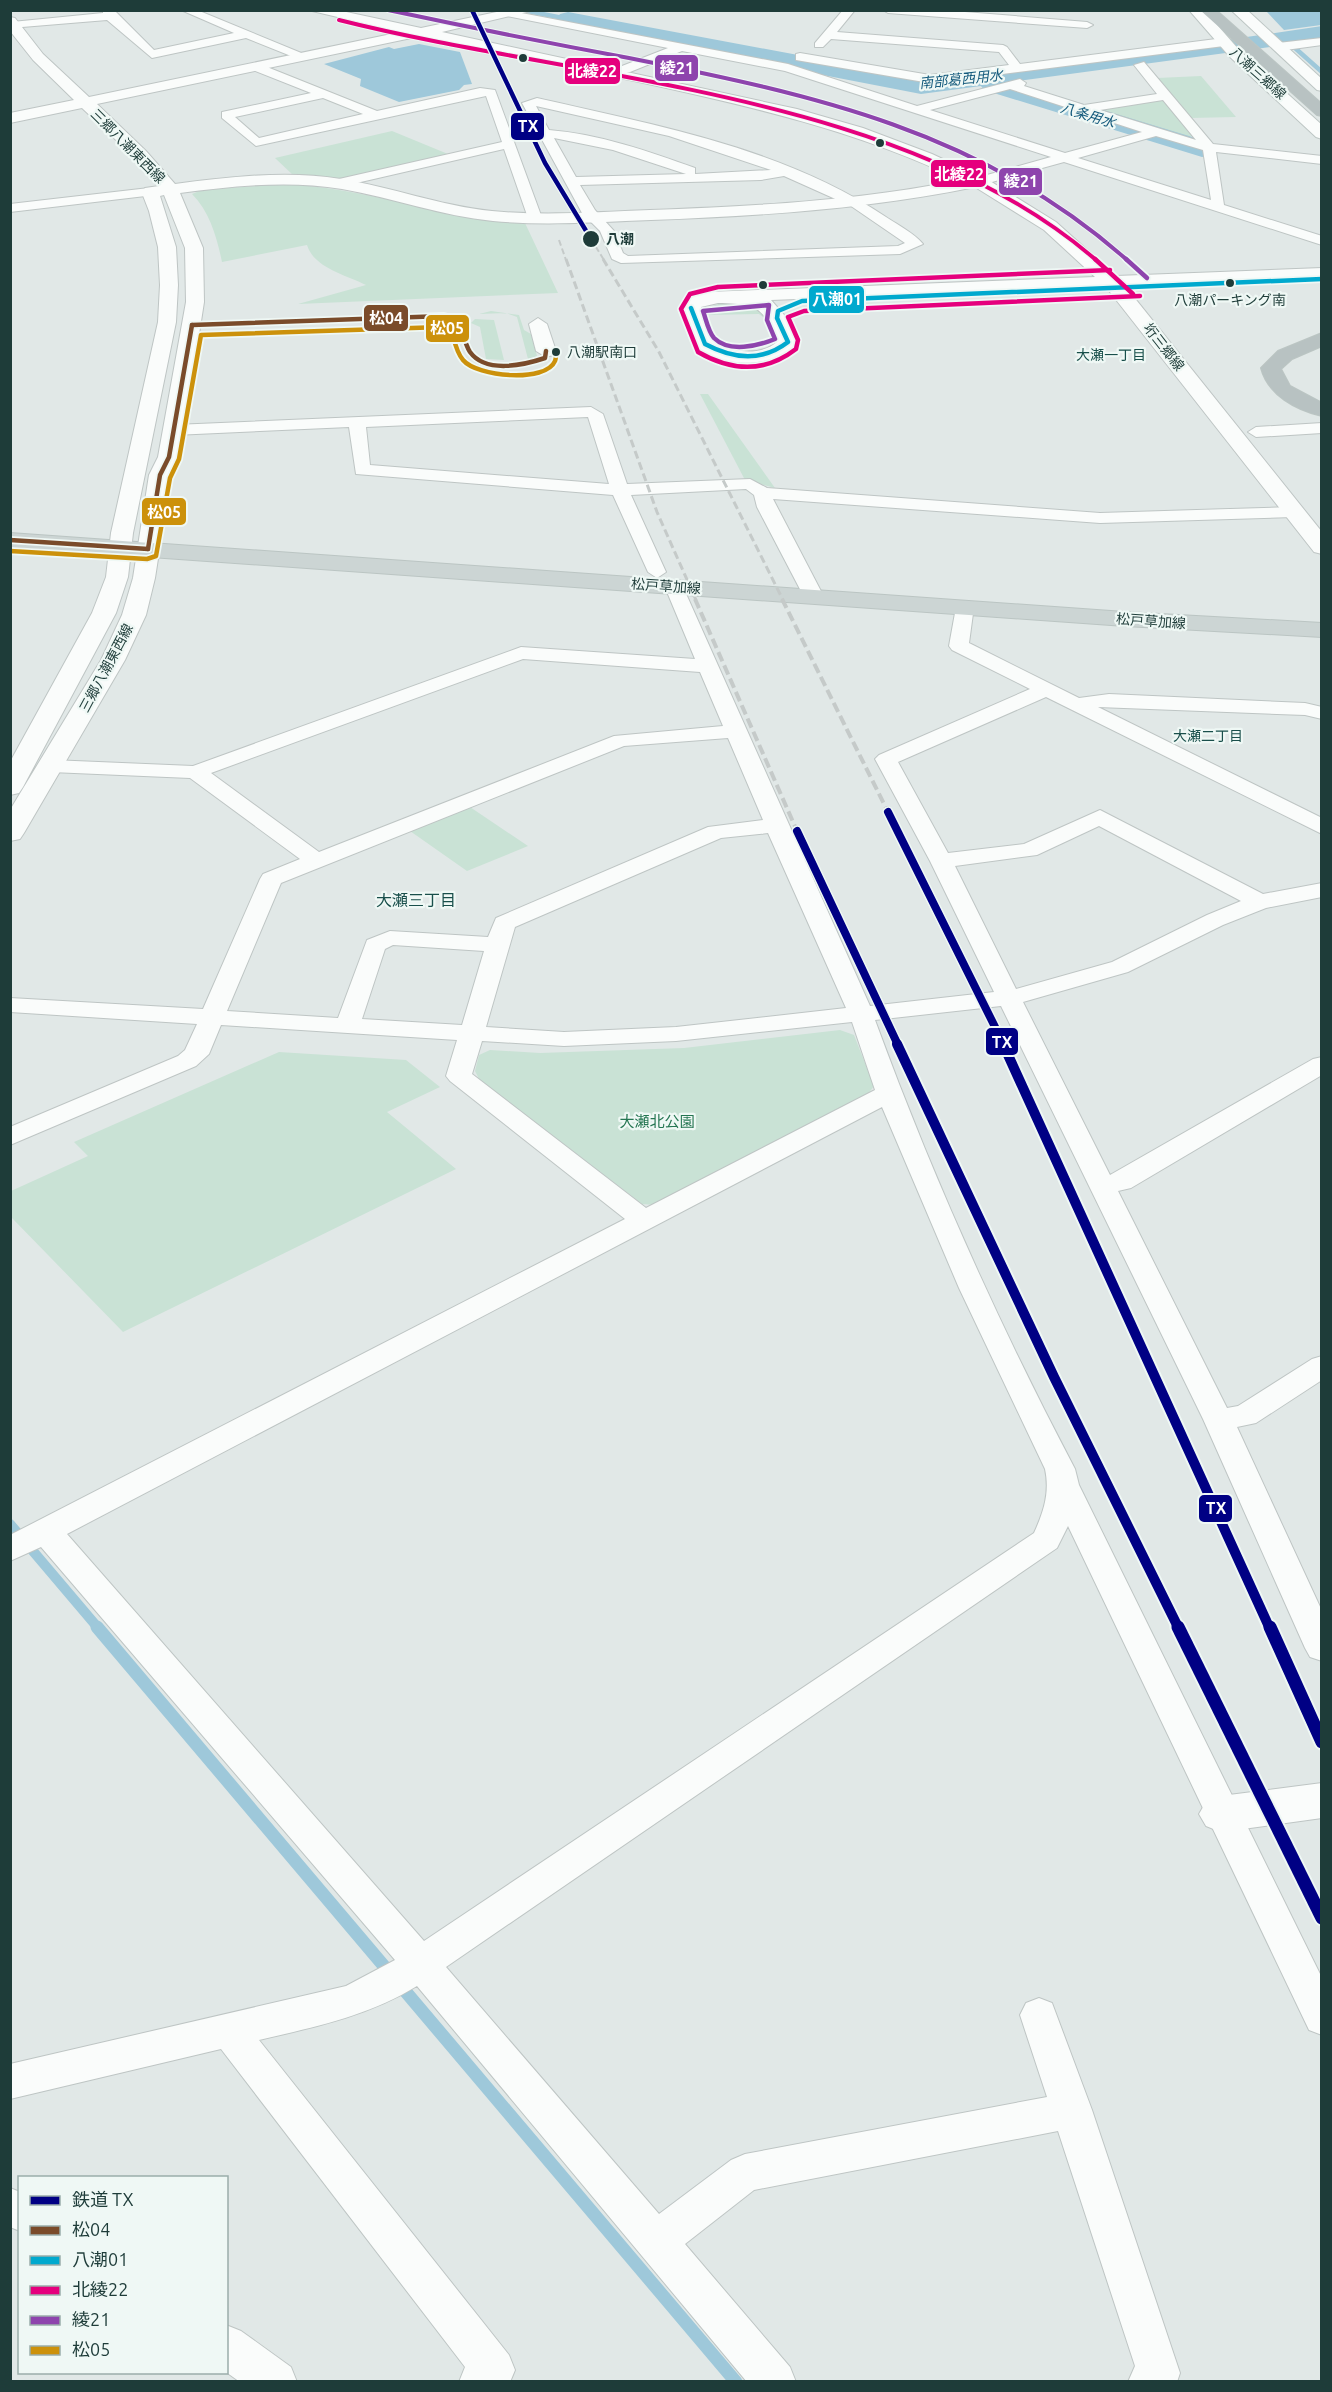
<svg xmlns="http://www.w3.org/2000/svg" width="1332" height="2392" font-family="Ubuntu,'Noto Sans JP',sans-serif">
<rect width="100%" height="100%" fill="#e1e8e7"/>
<!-- green -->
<g fill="#c9e2d5">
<polygon points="1201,76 1236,117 1190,118 1157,78"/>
<polygon points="1163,99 1193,136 1183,138 1094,110"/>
<polygon points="392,131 448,154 342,179 293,175 275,158"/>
<path d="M 285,184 C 367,188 444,218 525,223 L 558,293 L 298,304 L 366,285 C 346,275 314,268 307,245 L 222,262 C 217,238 210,212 192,194 L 202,190 Z"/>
<polygon points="724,302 761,306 777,342 775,344 764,318 759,314 703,315 704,309"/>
<polygon points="491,311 519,315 524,330 531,334 537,356 528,359 517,317 506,313 479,314"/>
<polygon points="475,319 494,320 504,360 486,359 480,327 471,323"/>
<polygon points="700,394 708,394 775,488 745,480"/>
<polygon points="470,807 528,846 467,871 410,831"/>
<polygon points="840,1030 854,1035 874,1086 868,1094 655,1205 642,1204 479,1079 475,1071 479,1055 490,1050 540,1053 684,1048"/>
<polygon points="279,1052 406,1060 440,1087 387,1112 456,1169 123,1332 11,1217 11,1191 88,1156 74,1142"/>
</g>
<!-- water -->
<g fill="#9ec8da">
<polygon points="1266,11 1321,11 1321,25 1284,30"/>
<polygon points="419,44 460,52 472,84 464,85 459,90 399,102 360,86 361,79 324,64 389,47 394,49"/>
</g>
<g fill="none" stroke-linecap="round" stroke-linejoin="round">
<!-- stream-far2 -->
<g stroke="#9ec8da" stroke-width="4.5">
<polyline points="522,10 568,19"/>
<polyline points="1295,48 1322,72"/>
</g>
<!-- stream-far1 -->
<polyline stroke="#9ec8da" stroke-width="10" points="10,1524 99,1629"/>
<!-- stream -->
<polyline stroke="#9ec8da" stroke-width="13" points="97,1627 736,2382"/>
<!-- river -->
<polygon fill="#9ec8da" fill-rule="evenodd" points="568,12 921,78 1172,48 1322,26 1322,40 1011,82 1212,143 1215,149 1212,155 1202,157 984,90 981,86 921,94 560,24 556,19 560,14"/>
<!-- minor casing -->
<g stroke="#bec5c4" stroke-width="2">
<g id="minor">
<polygon points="103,10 114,10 154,50 234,33 181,10 197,10 311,57 301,60 246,38 152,58 107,20 10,28 12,22 103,13"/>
<polygon points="843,10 855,10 837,32 1003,45 1007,47 1020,64 1224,38 1230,42 1224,46 930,83 796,60 796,54 800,53 930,75 1009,65 999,52 831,39 823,47 815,47 815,43"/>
<polygon points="883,10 940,10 1087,22 1093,25 1087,28 888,13"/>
<path d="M 511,11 L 788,64 L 917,106 L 1020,79 L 1026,83 L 1024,86 L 1084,105 L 1157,94 L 1134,65 L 1144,62 L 1213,144 L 1322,156 L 1322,164 L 1216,152 L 1224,205 L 1322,236 L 1322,245 L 1064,162 L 992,182 L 987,181 L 987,175 L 1051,157 L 785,71 L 682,51 L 630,72 L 622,72 L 622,66 L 668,48 L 507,16 L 505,14 ZM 1010,89 L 1142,132 L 1065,153 L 930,110 ZM 1163,100 L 1196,140 L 1100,110 ZM 1156,136 L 1203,150 L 1211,200 L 1078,158 Z"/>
<polygon points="1322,38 1322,45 1278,51 1272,47 1278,43"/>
<path d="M 257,63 L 377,111 L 480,88 L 495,90 L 542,218 L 535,222 L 528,218 L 504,149 L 339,187 L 332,183 L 339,179 L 502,142 L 486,96 L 256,146 L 222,118 L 222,112 L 311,93 L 253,70 L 253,64 ZM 323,98 L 363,114 L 259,138 L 235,117 Z"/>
<path d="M 537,98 C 655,125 784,148 886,217 C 898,225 914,233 923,244 L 900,254 L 621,263 L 612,259 L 600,231 L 582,213 L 522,103 ZM 536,106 L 669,136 L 771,170 L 695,174 L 695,168 C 648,151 599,134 549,130 ZM 554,138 L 613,150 L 686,174 L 576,177 ZM 784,176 L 851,206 L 905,243 L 898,246 L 628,256 L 623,253 L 614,231 L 595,210 L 580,185 L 761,180 Z"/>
<polygon points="149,188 154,189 154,195 10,212 10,204"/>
<path d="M 591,407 L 603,414 L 627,484 L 750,479 L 767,488 L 1100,513 L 1293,507 L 1302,512 L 1293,517 L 1100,523 L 773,499 L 823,595 L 813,601 L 803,595 L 757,507 L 754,495 L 746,489 L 631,495 L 666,572 L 657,578 L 648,572 L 613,495 L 356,474 L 349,427 L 174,435 L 166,430 L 174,425 ZM 588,417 L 609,484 L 370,465 L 366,427 Z"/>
<polygon points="1322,423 1322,433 1256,437 1248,432 1256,427"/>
<path d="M 674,581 L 683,587 L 870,1006 L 994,992 L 930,861 L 875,759 L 879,755 L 1030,689 L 952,650 L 949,646 L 957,602 L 971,602 L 974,606 L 969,643 L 1079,698 L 1109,694 L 1305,703 L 1322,707 L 1322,719 L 1305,715 L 1098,707 L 1322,818 L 1322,834 L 1046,697 L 898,762 L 948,853 L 1024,844 L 1100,810 L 1263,894 L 1322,883 L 1322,897 L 1266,908 L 1223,925 L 1128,972 L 1023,1002 L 1110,1175 L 1313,1059 L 1322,1057 L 1322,1075 L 1131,1188 L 1118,1191 L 1227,1408 L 1238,1406 L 1312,1359 L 1322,1356 L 1322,1380 L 1256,1423 L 1237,1427 L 1322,1611 L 1322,1661 L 1310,1657 L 1305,1648 L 1203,1419 L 1001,1006 L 875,1020 C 931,1173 999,1325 1075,1469 L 1079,1485 L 1322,1978 L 1322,2035 L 1309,2030 L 1068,1526 L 1057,1548 L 446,1967 L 659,2214 L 731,2160 L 745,2154 L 1047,2097 L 1020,2015 L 1026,2003 L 1039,1998 L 1052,2003 L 1092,2110 L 1180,2373 L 1177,2382 L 1128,2382 L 1135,2366 L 1058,2131 L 754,2190 L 685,2244 L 790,2367 L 796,2382 L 747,2382 L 417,1986 C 368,2016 315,2027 259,2040 L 509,2355 L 515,2370 L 510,2382 L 459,2382 L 465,2367 L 221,2049 L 10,2099 L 10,2064 L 346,1986 L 395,1960 L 41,1547 L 10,1561 L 10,1535 L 625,1219 L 450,1081 L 446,1076 L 457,1040 L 221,1025 L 209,1054 L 196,1066 L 10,1145 L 10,1127 L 178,1056 L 185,1050 L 197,1024 L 10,1012 L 10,998 L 203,1009 L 260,879 L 263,874 L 300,859 L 190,778 L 51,772 L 43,771 L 40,766 L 43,761 L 51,760 L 193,766 L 521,647 L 695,659 L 665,587 ZM 523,659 L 700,672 L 723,726 L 614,736 L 319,852 L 211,773 ZM 728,738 L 763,820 L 708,827 L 496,918 L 488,937 L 390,931 L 367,940 L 338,1018 L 227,1011 L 281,883 L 624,746 ZM 1099,826 L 1241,901 L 1207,915 L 1112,962 L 1016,989 L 955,866 L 1037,855 ZM 768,833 L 846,1008 L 676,1027 L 564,1032 L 486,1027 L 515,927 L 721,838 ZM 393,945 L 484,951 L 462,1025 L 362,1019 L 385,949 ZM 852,1022 L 875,1090 L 646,1208 L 472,1074 L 482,1041 L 564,1046 L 676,1041 ZM 882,1107 L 959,1288 L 1045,1469 C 1050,1492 1044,1511 1034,1533 L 424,1941 L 67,1534 Z"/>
<polygon points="10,2188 20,2192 20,2231 10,2227"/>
<polygon points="226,2325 241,2331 291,2367 297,2382 240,2382 226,2372"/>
</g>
</g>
<!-- tertiary casing -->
<g stroke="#bec5c4" stroke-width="2">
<g id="tertiary">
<path d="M 308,10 L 337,10 L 421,28 L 506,10 L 535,10 L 442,32 L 797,109 L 863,128 L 932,154 L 979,176 L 989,176 L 990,181 L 1056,222 L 1116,276 L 1322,268 L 1322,278 L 1125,286 L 1322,532 L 1322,554 L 1314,552 L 1106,287 L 771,300 L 785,316 L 798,342 C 780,368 721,369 699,348 C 689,340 686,317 682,305 L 690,298 L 708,292 L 1095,277 L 1044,230 L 975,187 C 868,209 760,216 651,220 C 598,222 545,226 493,221 C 442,216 393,198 342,189 C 288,180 234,186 180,193 L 203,248 L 204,302 L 180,457 L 171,475 L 155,578 L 146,615 L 125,660 L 24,833 L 20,839 L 10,841 L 10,810 L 101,660 L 122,615 L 133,578 L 149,475 L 158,457 L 186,302 L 185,248 L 164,195 L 160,196 L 176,247 L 178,285 L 176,322 L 133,533 L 128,577 L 116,613 L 23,787 L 19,793 L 10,795 L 10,762 L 92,613 L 106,577 L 111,533 L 158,322 L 160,285 L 158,247 L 149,211 L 142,193 L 145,188 L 159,186 L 134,157 L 82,108 L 10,123 L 10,113 L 74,100 L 33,60 L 10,31 L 10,17 L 15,18 L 43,54 L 89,97 L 401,32 ZM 421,36 C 494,52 567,67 639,82 C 750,106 858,131 960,180 C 858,201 754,206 650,210 C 597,212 544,216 492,211 C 441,206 392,187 341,179 C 286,170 230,177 175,184 L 146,151 L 97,104 ZM 718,303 C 756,304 762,305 778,341 C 761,357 732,353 713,341 L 701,307 Z"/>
<polygon points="538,318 547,324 556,351 553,355 546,357 536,351 529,324"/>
<polygon points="1322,1783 1322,1818 1221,1832 1206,1826 1199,1814 1206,1802 1221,1796"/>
</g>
</g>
<!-- secondary casing -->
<g stroke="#bdc6c4" stroke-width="2">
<g id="secondary">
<polygon points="1189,10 1204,10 1240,51 1322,125 1322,139 1316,137 1230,57"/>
<polygon points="1231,10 1247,10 1322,79 1322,91 1317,90"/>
</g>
</g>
<!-- primary casing -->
<g stroke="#bbc5c3" stroke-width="2">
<polygon id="primary" points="10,533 1125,612 1322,623 1322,637 1125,626 10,547"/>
</g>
<!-- motorway casing -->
<g stroke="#bbc5c3" stroke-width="2">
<g id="motorway">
<polygon points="1200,10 1216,10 1322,104 1322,116 1317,115"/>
<path d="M 1322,333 L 1322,346 L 1292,359 L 1281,369 L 1290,386 L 1322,403 L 1322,416 C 1296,410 1268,395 1261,368 L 1278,351 Z"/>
</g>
</g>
<!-- minor -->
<use href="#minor" fill="#fafcfb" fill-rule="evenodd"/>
<!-- tertiary -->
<use href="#tertiary" fill="#fafcfb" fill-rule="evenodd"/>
<!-- secondary -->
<use href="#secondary" fill="#fafcfb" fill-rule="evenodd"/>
<!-- primary -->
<use href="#primary" fill="#ccd5d4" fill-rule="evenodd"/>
<!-- motorway -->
<use href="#motorway" fill="#b8c2c2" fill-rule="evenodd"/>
<!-- rail-far2 -->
<g stroke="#c5cac9" stroke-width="2" stroke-dasharray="6 3" stroke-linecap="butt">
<polyline points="591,239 604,260"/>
<polyline points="559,240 566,260"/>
</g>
<!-- rail-far1 -->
<g stroke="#c5cac9" stroke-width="3" stroke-dasharray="8 4" stroke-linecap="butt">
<polyline points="566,259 657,512 696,600"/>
<polyline points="603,259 659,352 783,600"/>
</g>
<!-- rail -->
<g stroke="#c5cac9" stroke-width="4" stroke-dasharray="10 4.5" stroke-linecap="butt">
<polyline points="695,599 797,831"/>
<polyline points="782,599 888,812"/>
</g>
<!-- bus-1 casing -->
<g stroke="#eff8f5" stroke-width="8">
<g id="bus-1">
<path d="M 192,325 L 444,316 L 459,321 C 463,331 464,343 470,352 C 486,374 524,365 545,358 L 546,351"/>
<polyline points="10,540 148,549"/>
<polyline points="148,549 160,475 169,457 192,325"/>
</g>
</g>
<!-- bus-2 casing -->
<g stroke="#eff8f5" stroke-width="8">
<path id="bus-2" d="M 691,308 L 705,344 C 733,359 762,362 788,342 L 777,318 L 778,311 L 802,301 L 1322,279"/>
</g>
<!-- bus-3-far1 casing -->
<g stroke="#eff8f5" stroke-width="6">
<path id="bus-3-far1" d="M 339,20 C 581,81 901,91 1096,260"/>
</g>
<!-- bus-3 casing -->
<g stroke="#eff8f5" stroke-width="8">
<g id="bus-3">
<polyline points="1095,259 1133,294"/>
<path d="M 1110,270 L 718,287 L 690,294 L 681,309 L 698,352 C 731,371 765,373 796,349 L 798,340 L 788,317 L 804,311 L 1140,296"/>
</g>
</g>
<!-- bus-4-far1 casing -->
<g stroke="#eff8f5" stroke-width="6">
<path id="bus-4-far1" d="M 388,10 C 468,27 548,43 629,58 C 814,95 982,131 1127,260"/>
</g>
<!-- bus-4 casing -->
<g stroke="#eff8f5" stroke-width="8">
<g id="bus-4">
<polyline points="1126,259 1147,278"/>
<path d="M 769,305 L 767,320 L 775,339 C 758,346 729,353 714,338 C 708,331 706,319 703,311 Z"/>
</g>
</g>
<!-- bus-5 casing -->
<g stroke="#eff8f5" stroke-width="8">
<path id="bus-5" d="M 10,551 L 147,559 L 156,556 L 170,478 L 179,459 L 201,335 L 442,327 L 451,329 C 454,339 456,352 463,360 C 477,377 546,383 555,361 C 556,359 556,355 556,352"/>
</g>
<!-- bus-1 -->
<use href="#bus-1" stroke="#7a4b2a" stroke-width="4.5"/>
<!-- bus-2 -->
<use href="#bus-2" stroke="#00a9ce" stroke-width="4.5"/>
<!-- bus-3-far1 -->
<use href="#bus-3-far1" stroke="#e5007d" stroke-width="4"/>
<!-- bus-3 -->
<use href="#bus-3" stroke="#e5007d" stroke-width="4.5"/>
<!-- bus-4-far1 -->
<use href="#bus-4-far1" stroke="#8e44ad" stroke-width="4"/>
<!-- bus-4 -->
<use href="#bus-4" stroke="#8e44ad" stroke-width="4.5"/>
<!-- bus-5 -->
<use href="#bus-5" stroke="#cc910b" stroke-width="4.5"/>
<!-- rail-1-far3 casing -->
<g stroke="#eff8f5" stroke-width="7">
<polyline id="rail-1-far3" points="472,10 545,163 591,239"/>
</g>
<!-- rail-1-far2 casing -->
<g stroke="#eff8f5" stroke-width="11">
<g id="rail-1-far2">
<polyline points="888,812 1004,1045"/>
<polyline points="797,831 898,1045"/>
</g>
</g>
<!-- rail-1-far1 casing -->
<g stroke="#eff8f5" stroke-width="14">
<g id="rail-1-far1">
<polyline points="897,1044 1054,1377 1179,1629"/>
<polyline points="1003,1044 1270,1629"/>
</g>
</g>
<!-- rail-1 casing -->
<g stroke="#eff8f5" stroke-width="17">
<g id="rail-1">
<polyline points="1178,1627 1322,1918"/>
<polyline points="1270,1627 1322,1742"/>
</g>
</g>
<!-- rail-1-far3 -->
<use href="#rail-1-far3" stroke="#000084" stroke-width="4.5"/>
<!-- rail-1-far2 -->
<use href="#rail-1-far2" stroke="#000084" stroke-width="8"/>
<!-- rail-1-far1 -->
<use href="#rail-1-far1" stroke="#000084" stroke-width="10"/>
<!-- rail-1 -->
<use href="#rail-1" stroke="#000084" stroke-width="13"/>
</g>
<!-- markers -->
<g fill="#1e3c39" stroke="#eff8f5" stroke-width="2">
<circle cx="523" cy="58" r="5"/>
<circle cx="880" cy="143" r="5"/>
<circle cx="591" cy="239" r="9"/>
<circle cx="1230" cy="283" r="5"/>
<circle cx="763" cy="285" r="5"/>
<circle cx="556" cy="352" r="5"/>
</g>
<g text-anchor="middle" stroke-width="4.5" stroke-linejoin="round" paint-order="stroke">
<!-- far-street labels -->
<g font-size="14" fill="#1e3c39" stroke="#eff8f5">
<text transform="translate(1258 73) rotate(42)" y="5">八潮三郷線</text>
<text transform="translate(128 146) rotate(45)" y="5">三郷八潮東西線</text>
<text transform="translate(1164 347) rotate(52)" y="5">垳三郷線</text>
<text transform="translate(666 586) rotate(4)" y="5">松戸草加線</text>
<text transform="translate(1151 621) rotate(4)" y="5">松戸草加線</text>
<text transform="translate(106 668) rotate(-62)" y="5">三郷八潮東西線</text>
</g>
<!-- far-water labels -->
<g font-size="14" font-style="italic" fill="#145a7c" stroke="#eff8f5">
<text transform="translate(961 79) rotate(-6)" y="5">南部葛西用水</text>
<text transform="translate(1088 115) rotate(17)" y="5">八条用水</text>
</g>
<!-- far-stop labels -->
<g font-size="14" font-weight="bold" fill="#1e3c39" stroke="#eff8f5" text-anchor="start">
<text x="606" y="244">八潮</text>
</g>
<!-- bus labels -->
<g font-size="14" fill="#1e3c39" stroke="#eff8f5">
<text x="1230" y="305">八潮パーキング南</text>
<text x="567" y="357" text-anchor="start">八潮駅南口</text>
</g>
<!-- far-neighbourhood labels -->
<g font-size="14" fill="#194f4b" stroke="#eff8f5">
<text x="1111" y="360">大瀬一丁目</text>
<text x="1208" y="741">大瀬二丁目</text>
</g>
<!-- park labels -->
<g font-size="15" fill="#257652" stroke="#eff8f5">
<text x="657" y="1127">大瀬北公園</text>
</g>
<!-- neighbourhood labels -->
<g font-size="16" fill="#194f4b" stroke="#eff8f5">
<text x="416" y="906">大瀬三丁目</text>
</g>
</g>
<g stroke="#eff8f5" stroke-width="2">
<rect x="654" y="54" width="45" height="28" rx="6" fill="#8e44ad"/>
<rect x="564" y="57" width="57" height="28" rx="6" fill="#e5007d"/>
<rect x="510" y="112" width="35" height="29" rx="6" fill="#000084"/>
<rect x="930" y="159" width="57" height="29" rx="6" fill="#e5007d"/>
<rect x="998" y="167" width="45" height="29" rx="6" fill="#8e44ad"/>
<rect x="808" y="285" width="57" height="29" rx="6" fill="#00a9ce"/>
<rect x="363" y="304" width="46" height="28" rx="6" fill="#7a4b2a"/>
<rect x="425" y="314" width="45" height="29" rx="6" fill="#cc910b"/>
<rect x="141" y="497" width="46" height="29" rx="6" fill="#cc910b"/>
<rect x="985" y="1027" width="34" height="29" rx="6" fill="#000084"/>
<rect x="1198" y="1494" width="35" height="29" rx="6" fill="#000084"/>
</g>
<g font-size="16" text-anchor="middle" font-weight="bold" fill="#fff">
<text x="677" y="74">綾21</text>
<text x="592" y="77">北綾22</text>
<text x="528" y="132">TX</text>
<text x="959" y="180">北綾22</text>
<text x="1021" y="187">綾21</text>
<text x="837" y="305">八潮01</text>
<text x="386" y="324">松04</text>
<text x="447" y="334">松05</text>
<text x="164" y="518">松05</text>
<text x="1002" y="1048">TX</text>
<text x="1216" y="1514">TX</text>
</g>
<!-- border -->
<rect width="1332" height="2392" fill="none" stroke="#1e3c39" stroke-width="24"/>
<!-- legend -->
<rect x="18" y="2176" width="210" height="198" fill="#eff8f5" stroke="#9badaa" stroke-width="1.5"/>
<rect x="30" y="2196" width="30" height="9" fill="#000084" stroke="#9badaa" stroke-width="1.5"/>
<text x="72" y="2206" font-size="18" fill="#1e3c39">鉄道 TX</text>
<rect x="30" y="2226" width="30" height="9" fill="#7a4b2a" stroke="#9badaa" stroke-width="1.5"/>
<text x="72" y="2236" font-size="18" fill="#1e3c39">松04</text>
<rect x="30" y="2256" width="30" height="9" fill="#00a9ce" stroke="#9badaa" stroke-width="1.5"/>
<text x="72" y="2266" font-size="18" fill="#1e3c39">八潮01</text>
<rect x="30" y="2286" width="30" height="9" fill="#e5007d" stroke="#9badaa" stroke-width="1.5"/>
<text x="72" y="2296" font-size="18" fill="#1e3c39">北綾22</text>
<rect x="30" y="2316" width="30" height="9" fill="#8e44ad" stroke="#9badaa" stroke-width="1.5"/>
<text x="72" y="2326" font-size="18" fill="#1e3c39">綾21</text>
<rect x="30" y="2346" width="30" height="9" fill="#cc910b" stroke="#9badaa" stroke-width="1.5"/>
<text x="72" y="2356" font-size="18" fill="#1e3c39">松05</text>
</svg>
